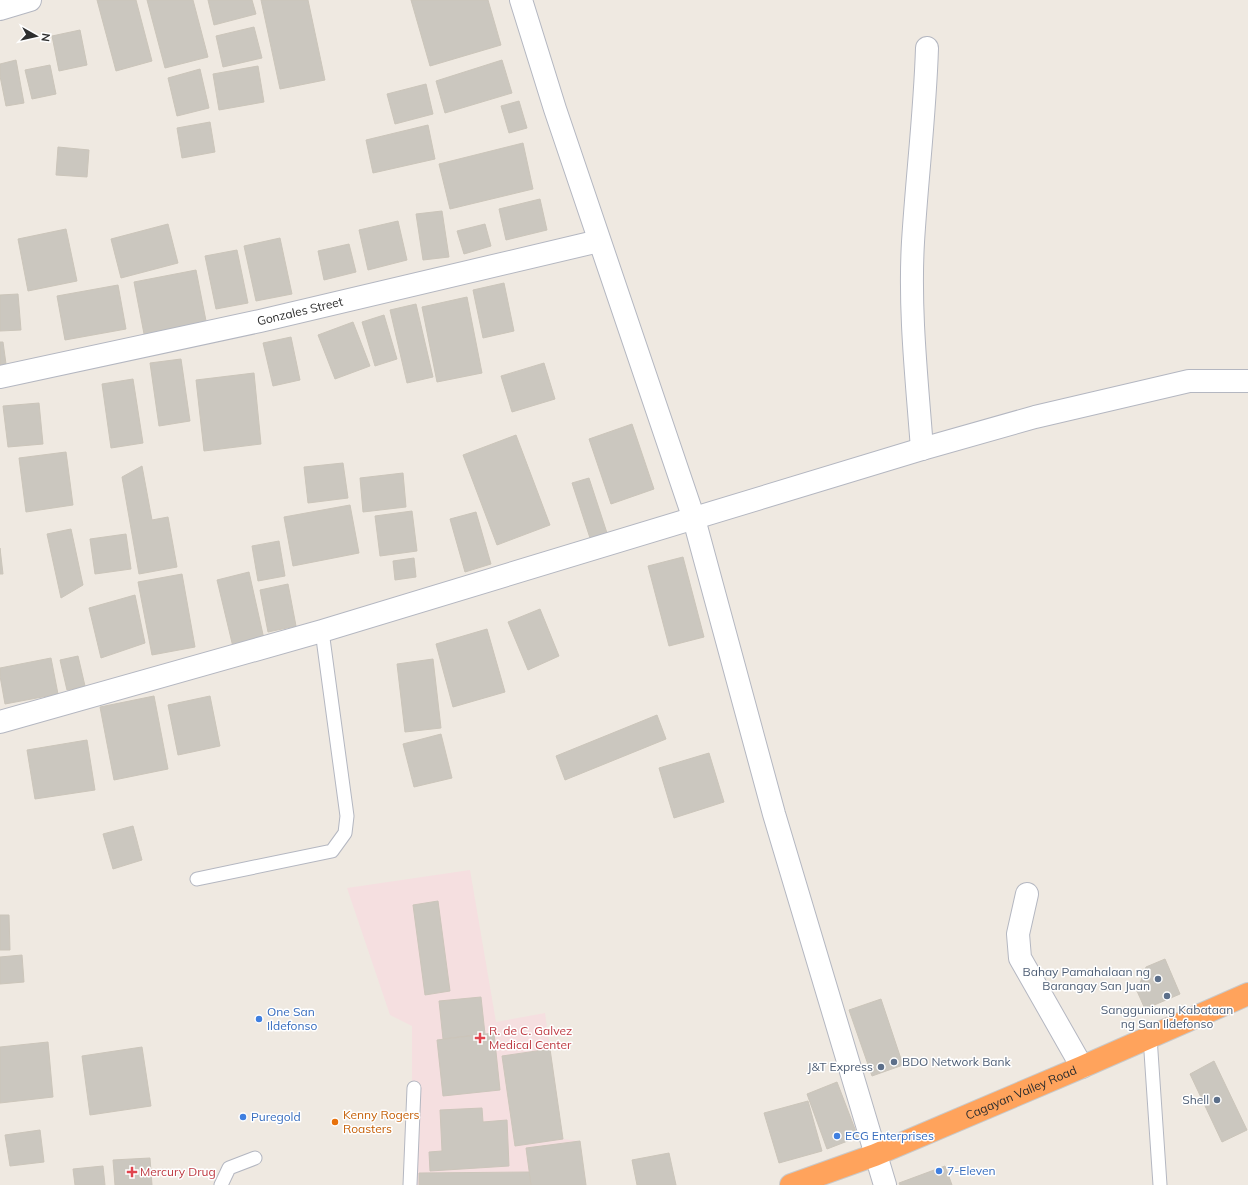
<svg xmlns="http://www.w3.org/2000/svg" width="1248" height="1185" font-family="Mulish,sans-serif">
<rect width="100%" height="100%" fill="#efe9e1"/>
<!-- medical -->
<polygon fill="#f5dfe0" points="470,870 496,1022 545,1013 563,1139 580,1141 586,1185 412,1185 412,1026 390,1015 347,888"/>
<!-- building -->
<g fill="#cbc7bf" stroke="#cbc5ba">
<polygon points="97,0 136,0 152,61 116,71"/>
<polygon points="147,0 193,0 208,57 165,68"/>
<polygon points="208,0 252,0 256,14 214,25"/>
<polygon points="261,0 308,0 325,80 280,89"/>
<polygon points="411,0 488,0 501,45 430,66"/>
<polygon points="254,27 262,58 223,67 216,36"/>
<polygon points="80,30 87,65 59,71 52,36"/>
<polygon points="16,60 24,103 6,106 0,76 0,64"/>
<polygon points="502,60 512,93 445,113 436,81"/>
<polygon points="50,65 56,94 32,99 25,70"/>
<polygon points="258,66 264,102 219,110 213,74"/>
<polygon points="200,69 209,108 177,116 168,78"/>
<polygon points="426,84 433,114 395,124 387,94"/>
<polygon points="519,101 527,128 509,133 501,106"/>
<polygon points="210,122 215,152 182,158 177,128"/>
<polygon points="428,125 435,159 373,173 366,140"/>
<polygon points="523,143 533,189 450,209 439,164"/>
<polygon points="58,147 89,150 87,177 56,175"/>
<polygon points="540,199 547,230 506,240 499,209"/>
<polygon points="442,211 449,257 423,260 416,214"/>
<polygon points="398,221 407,260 368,270 359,230"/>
<polygon points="168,224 178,263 121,278 111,239"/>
<polygon points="485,224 491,246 464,254 457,231"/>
<polygon points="66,229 77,281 28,291 18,239"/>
<polygon points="280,238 292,294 256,301 244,246"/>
<polygon points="349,244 356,272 324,280 318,251"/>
<polygon points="237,250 248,303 216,309 205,256"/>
<polygon points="196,270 207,326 145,339 134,282"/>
<polygon points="504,283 514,331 483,338 473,290"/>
<polygon points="118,285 126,329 65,340 57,296"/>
<polygon points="18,294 21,330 0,331 0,295"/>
<polygon points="467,297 482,373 437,382 422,307"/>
<polygon points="416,304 433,377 407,383 390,310"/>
<polygon points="384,315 397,359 375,366 362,322"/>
<polygon points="353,322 370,366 335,379 318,335"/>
<polygon points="291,337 300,380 273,386 263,343"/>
<polygon points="0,342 3,342 6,364 0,365"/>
<polygon points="181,359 190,421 159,426 150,363"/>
<polygon points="544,363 555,399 512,412 501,376"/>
<polygon points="254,373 261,444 204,451 196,380"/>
<polygon points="133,379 143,443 111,448 102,384"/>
<polygon points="39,403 43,444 8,447 3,406"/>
<polygon points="632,424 654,489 611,504 589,439"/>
<polygon points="516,435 550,525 497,545 463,455"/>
<polygon points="66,452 73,505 26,512 19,458"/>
<polygon points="343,463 348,498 308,503 304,467"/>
<polygon points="142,466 152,520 168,517 177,567 139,574 122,477"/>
<polygon points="403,473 406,507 363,512 360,478"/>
<polygon points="589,478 607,533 590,538 572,483"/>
<polygon points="350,505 359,553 293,566 284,517"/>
<polygon points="412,511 417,551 380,556 375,516"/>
<polygon points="476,512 491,564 465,572 450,519"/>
<polygon points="71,529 83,585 61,598 47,534"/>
<polygon points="126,534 131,569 95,574 90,539"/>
<polygon points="279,541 285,576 258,581 252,546"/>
<polygon points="0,548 3,574 0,574"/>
<polygon points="683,557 704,637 669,646 648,566"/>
<polygon points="414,558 416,577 395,580 393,561"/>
<polygon points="249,572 264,639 233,647 217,580"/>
<polygon points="182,574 195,647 152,655 138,582"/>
<polygon points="288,584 296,626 268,632 260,590"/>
<polygon points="135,595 145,643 101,658 89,608"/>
<polygon points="540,609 559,656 528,670 508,622"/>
<polygon points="487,629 505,692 453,707 436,644"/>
<polygon points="78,656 85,686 67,690 60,660"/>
<polygon points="51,658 58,694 5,704 0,676 0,668"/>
<polygon points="433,659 441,728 405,732 397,664"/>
<polygon points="154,696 168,769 114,780 100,707"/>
<polygon points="210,696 220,746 178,755 168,705"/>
<polygon points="657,715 666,739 565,780 556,756"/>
<polygon points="441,734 452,778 414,787 403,744"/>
<polygon points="87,740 95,790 35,799 27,750"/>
<polygon points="709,753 724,802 674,818 659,768"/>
<polygon points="133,826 142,860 113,869 103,834"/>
<polygon points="438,901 450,991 425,995 413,905"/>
<polygon points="0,915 9,915 10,950 0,950"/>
<polygon points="22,955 24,982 0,984 0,957"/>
<polygon points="1165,959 1180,994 1145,1009 1137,991 1146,967"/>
<polygon points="481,997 485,1034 443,1039 439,1001"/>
<polygon points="881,999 903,1065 872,1076 849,1010"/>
<polygon points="494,1033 500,1090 443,1096 437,1040"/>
<polygon points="48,1042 53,1097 0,1103 0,1047"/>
<polygon points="142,1047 151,1106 90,1115 82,1056"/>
<polygon points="550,1049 563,1139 515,1146 502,1056"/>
<polygon points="1214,1061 1247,1130 1222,1142 1190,1074"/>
<polygon points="837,1082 858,1137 827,1149 807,1094"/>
<polygon points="808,1101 822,1151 779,1163 764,1113"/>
<polygon points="482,1108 483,1122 507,1120 509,1166 430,1171 429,1152 442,1151 440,1110"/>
<polygon points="40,1130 44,1162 10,1166 5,1135"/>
<polygon points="580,1141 586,1185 531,1185 526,1148"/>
<polygon points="669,1153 676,1185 637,1185 632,1160"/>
<polygon points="150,1158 152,1185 115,1185 113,1160"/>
<polygon points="103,1166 105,1185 75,1185 73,1169"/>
<polygon points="945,1166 952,1185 900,1185 899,1183"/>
<polygon points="529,1172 531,1185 419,1185 419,1173"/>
</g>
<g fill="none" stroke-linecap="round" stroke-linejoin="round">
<!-- lane casing -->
<g stroke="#b4b7c1" stroke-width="15">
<g id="lane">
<polyline points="197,879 332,851 345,833 347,816 322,631"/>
<polyline points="1150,1037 1160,1185"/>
<polyline points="221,1185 229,1168 255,1158"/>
<polyline points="410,1185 414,1088"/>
</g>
</g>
<!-- street casing -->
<g stroke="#b4b7c1" stroke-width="24">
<g id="street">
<polyline points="0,9 30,0"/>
<path id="s1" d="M 0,377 L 260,321 L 599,241"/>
<path d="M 922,449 C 917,381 909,311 913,242 C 917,177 925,113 927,48"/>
<polyline points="0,722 322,631 922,449 1035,417 1189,381 1248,381"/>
<polyline points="1027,894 1018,934 1020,958 1082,1067"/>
</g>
</g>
<!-- secondary casing -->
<g stroke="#b4b7c1" stroke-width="24">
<polyline id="secondary" points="521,0 555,109 694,519 774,814 885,1185"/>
</g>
<!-- highway casing -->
<g stroke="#c9c9c9" stroke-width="24">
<g id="highway">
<path id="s2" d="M 791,1185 L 875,1155 L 1082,1067 L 1248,994"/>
</g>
</g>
<!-- lane -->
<use href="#lane" stroke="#fff" stroke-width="13"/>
<!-- street -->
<use href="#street" stroke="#fff" stroke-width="22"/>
<!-- secondary -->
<use href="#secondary" stroke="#fff" stroke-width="22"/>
<!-- highway -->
<use href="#highway" stroke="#ffa35c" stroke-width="22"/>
</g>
<!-- markers -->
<g fill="#5c6f8a" stroke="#fff" stroke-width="1.5">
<circle cx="1158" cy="979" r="4"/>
<circle cx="1167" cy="996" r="4"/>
<circle cx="894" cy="1062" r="4"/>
<circle cx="881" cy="1067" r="4"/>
<circle cx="1217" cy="1100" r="4"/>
</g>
<g fill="#3f7fe0" stroke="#fff" stroke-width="1.5">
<circle cx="259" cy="1019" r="4"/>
<circle cx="243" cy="1117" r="4"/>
<circle cx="837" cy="1136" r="4"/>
<circle cx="939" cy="1171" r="4"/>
</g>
<g fill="#e0444e" stroke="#fff" stroke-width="1.5">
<path d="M478 1032h4v4h4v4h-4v4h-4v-4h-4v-4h4z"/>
<path d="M130 1166h4v4h4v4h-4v4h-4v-4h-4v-4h4z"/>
</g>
<circle fill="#e8710a" stroke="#fff" stroke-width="1.5" cx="335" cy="1122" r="4"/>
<g text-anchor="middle" stroke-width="3" stroke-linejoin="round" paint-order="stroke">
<!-- street labels -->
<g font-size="12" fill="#2e2e2e" stroke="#fff">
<text dy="4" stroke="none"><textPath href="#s1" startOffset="307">Gonzales Street</textPath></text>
<text dy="4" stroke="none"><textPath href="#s2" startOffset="248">Cagayan Valley Road</textPath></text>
</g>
<!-- service labels -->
<g font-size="12" fill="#4e5e75" stroke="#fff" text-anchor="end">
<text x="1150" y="976">Bahay Pamahalaan ng<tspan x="1150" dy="14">Barangay San Juan</tspan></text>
<text x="1167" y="1014" text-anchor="middle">Sangguniang Kabataan<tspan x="1167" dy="14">ng San Ildefonso</tspan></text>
<text x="902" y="1066" text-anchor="start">BDO Network Bank</text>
<text x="873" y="1071">J&amp;T Express</text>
<text x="1209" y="1104">Shell</text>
</g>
<!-- shop labels -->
<g font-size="12" fill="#366cbe" stroke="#fff" text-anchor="start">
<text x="267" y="1016">One San<tspan x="267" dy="14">Ildefonso</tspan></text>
<text x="251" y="1121">Puregold</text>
<text x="845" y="1140">ECG Enterprises</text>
<text x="947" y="1175">7-Eleven</text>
</g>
<!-- health labels -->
<g font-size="12" fill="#be3a42" stroke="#fff" text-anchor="start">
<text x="489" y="1035">R. de C. Galvez<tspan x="489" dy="14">Medical Center</tspan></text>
<text x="140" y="1176">Mercury Drug</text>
</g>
<!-- food labels -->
<g font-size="12" fill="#c56008" stroke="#fff" text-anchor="start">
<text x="343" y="1119">Kenny Rogers<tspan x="343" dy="14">Roasters</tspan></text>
</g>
</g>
<!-- north arrow -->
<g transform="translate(36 36) rotate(98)" stroke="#ffffff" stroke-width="3" paint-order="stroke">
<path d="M0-3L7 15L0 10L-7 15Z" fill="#2e2e2e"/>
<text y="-6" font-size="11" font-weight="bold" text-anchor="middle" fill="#2e2e2e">N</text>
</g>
</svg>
